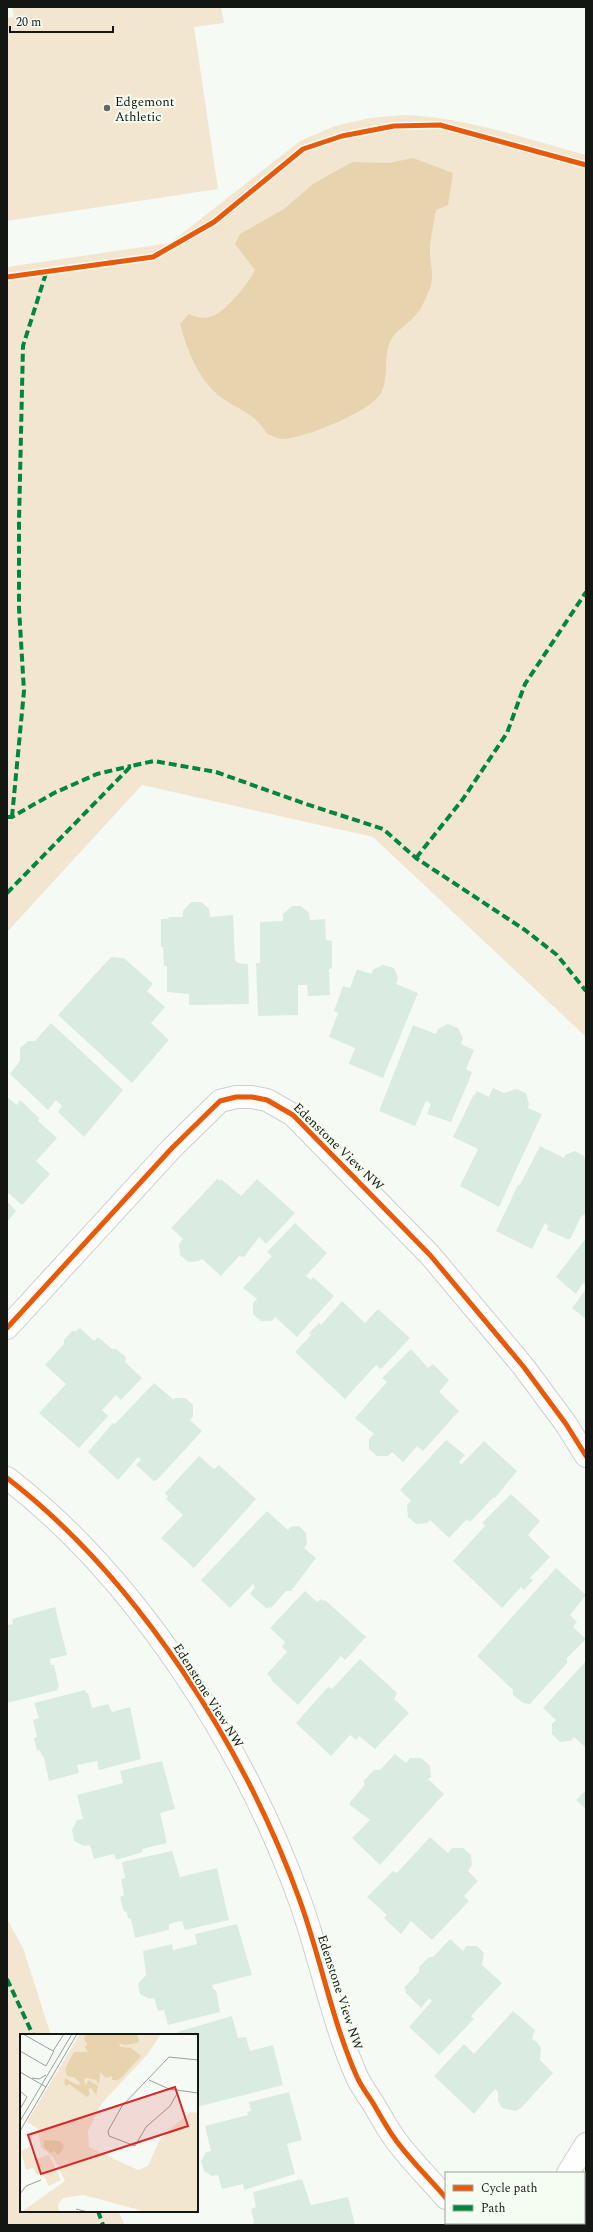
<svg xmlns="http://www.w3.org/2000/svg" width="593" height="2232" font-family="Spectral,serif">
<rect width="100%" height="100%" fill="#f6faf5"/>
<!-- green -->
<g fill="#f3e6d0">
<polygon points="12,7 221,7 224,23 194,27 218,189 7,221 7,18 14,17"/>
<path d="M 403,115 C 466,117 526,139 586,155 L 586,1037 L 373,837 L 142,785 L 7,932 L 7,267 L 170,243 L 300,141 L 335,126 L 370,118 Z"/>
<polygon points="7,1919 23,1948 51,2035 21,2035 21,2211 118,2211 125,2225 7,2225"/>
</g>
<!-- forest -->
<path fill="#e8d3af" d="M 413,158 L 453,173 L 448,205 L 436,210 C 434,224 430,238 430,252 C 430,264 434,273 431,285 C 427,296 422,309 414,317 C 408,324 397,330 392,338 C 382,355 390,375 381,393 C 372,411 301,440 281,439 C 276,438 271,435 267,434 C 256,414 239,410 222,398 C 198,380 188,352 180,324 L 189,314 C 196,317 202,319 210,317 C 225,313 248,284 255,270 L 235,244 L 240,234 L 284,209 L 313,184 L 352,162 L 389,163 Z"/>
<!-- building -->
<g fill="#daece2">
<polygon points="191,902 201,902 209,909 210,917 233,915 235,960 238,963 248,964 249,1004 189,1005 189,994 167,992 167,966 164,966 163,947 161,947 161,919 168,919 169,917 183,917 183,911"/>
<polygon points="292,906 301,906 309,913 310,920 325,919 326,940 332,941 332,968 329,969 330,995 308,996 307,985 298,985 298,1015 258,1016 256,963 260,963 260,922 283,921 283,914"/>
<polygon points="111,957 124,958 153,984 147,991 165,1007 151,1023 169,1040 132,1083 58,1015"/>
<polygon points="383,965 394,968 398,978 396,984 418,993 383,1078 349,1064 355,1048 329,1037 338,1013 334,1011 343,986 350,988 357,969 371,974 374,969"/>
<polygon points="51,1023 123,1090 84,1137 58,1112 62,1106 56,1100 48,1110 10,1074 20,1061 20,1048 28,1041 35,1041"/>
<polygon points="448,1024 458,1028 463,1038 461,1044 474,1050 466,1069 472,1072 470,1078 451,1122 427,1114 431,1104 426,1101 415,1126 379,1111 413,1025 436,1034 438,1029"/>
<polygon points="493,1088 504,1093 516,1089 526,1093 529,1104 528,1108 542,1114 499,1207 460,1186 478,1149 453,1137 474,1094 475,1095 477,1091 489,1097"/>
<polygon points="7,1097 17,1105 20,1100 39,1118 38,1121 57,1138 36,1161 50,1174 22,1205 7,1192"/>
<polygon points="540,1146 564,1158 565,1155 575,1151 584,1156 586,1162 586,1213 581,1217 570,1239 567,1239 547,1230 548,1226 545,1223 532,1249 496,1231 518,1185 520,1185"/>
<polygon points="218,1178 219,1181 221,1179 241,1196 257,1179 295,1213 266,1244 259,1237 244,1257 239,1256 221,1276 202,1259 199,1261 188,1262 180,1255 179,1244 183,1239 171,1228"/>
<polygon points="7,1201 16,1211 7,1222"/>
<polygon points="295,1223 327,1253 306,1276 311,1280 313,1277 334,1296 297,1337 275,1317 272,1321 261,1321 253,1314 253,1303 257,1299 243,1288 272,1256 267,1252"/>
<polygon points="586,1238 586,1286 583,1283 576,1294 556,1277"/>
<polygon points="586,1289 586,1319 572,1308"/>
<polygon points="342,1301 365,1323 378,1309 410,1338 381,1369 376,1365 345,1399 295,1352 311,1335 309,1333 319,1323 321,1325"/>
<polygon points="80,1328 94,1341 98,1337 112,1349 116,1349 126,1357 125,1362 142,1378 121,1400 116,1395 102,1410 108,1416 79,1448 39,1413 66,1384 45,1365 64,1344 64,1340 72,1331 76,1331"/>
<polygon points="411,1349 428,1368 433,1364 449,1380 439,1392 459,1411 423,1451 417,1446 403,1462 392,1452 388,1456 377,1456 369,1449 369,1439 374,1434 355,1418 387,1382 382,1378"/>
<polygon points="154,1383 174,1400 175,1398 185,1398 193,1405 193,1416 190,1420 202,1431 157,1480 154,1481 136,1465 141,1460 138,1457 118,1480 88,1452 113,1423 115,1424"/>
<polygon points="446,1440 465,1455 459,1462 461,1465 484,1441 517,1471 495,1498 494,1497 470,1522 467,1519 449,1538 430,1520 427,1523 416,1524 408,1517 407,1505 411,1501 400,1490"/>
<polygon points="199,1456 214,1469 219,1465 256,1499 194,1568 161,1538 183,1515 166,1499 168,1497 165,1493"/>
<polygon points="511,1494 540,1521 528,1535 550,1557 530,1578 533,1580 524,1590 521,1587 502,1608 453,1561 485,1526 482,1523"/>
<polygon points="267,1511 288,1530 290,1527 299,1526 306,1533 307,1544 304,1548 316,1558 291,1591 286,1591 271,1608 269,1607 267,1609 250,1594 255,1587 253,1584 230,1608 201,1580"/>
<polygon points="556,1568 586,1595 570,1615 577,1622 573,1627 586,1639 567,1658 567,1663 530,1704 523,1703 513,1695 513,1690 477,1656"/>
<polygon points="305,1591 317,1602 321,1599 323,1601 325,1600 366,1637 345,1660 341,1656 298,1705 271,1680 272,1679 267,1674 287,1652 282,1647 285,1642 270,1628"/>
<polygon points="55,1607 67,1655 50,1659 51,1665 54,1665 59,1687 57,1688 58,1690 7,1703 8,1625 13,1624 12,1619"/>
<polygon points="360,1659 397,1693 394,1699 409,1713 375,1749 359,1736 356,1740 350,1735 331,1756 296,1723 328,1687 332,1689"/>
<polygon points="586,1661 586,1748 574,1737 571,1741 560,1742 552,1734 552,1724 556,1720 543,1708"/>
<polygon points="85,1690 86,1693 88,1693 92,1708 108,1704 112,1712 130,1707 141,1759 99,1770 97,1761 77,1765 79,1773 49,1781 44,1758 39,1750 37,1751 34,1738 37,1737 33,1720 39,1718 34,1703"/>
<polygon points="395,1754 406,1763 410,1758 421,1758 430,1766 431,1777 428,1779 444,1794 380,1865 352,1838 370,1820 350,1805 350,1802 364,1786 364,1780 374,1770 380,1770"/>
<polygon points="162,1761 175,1809 160,1813 167,1843 142,1849 143,1852 116,1860 114,1854 94,1859 90,1845 84,1846 74,1841 72,1830 77,1820 83,1819 77,1795 123,1783 120,1771"/>
<polygon points="586,1790 586,1809 576,1800"/>
<polygon points="430,1837 448,1853 452,1848 463,1848 471,1855 472,1865 468,1871 478,1881 464,1896 469,1901 432,1940 411,1921 401,1934 384,1918 387,1915 367,1897 393,1871 397,1873"/>
<polygon points="172,1851 180,1877 217,1868 229,1920 185,1930 182,1921 169,1924 169,1930 135,1938 131,1919 128,1918 126,1911 124,1912 120,1897 124,1895 121,1879 125,1878 122,1862"/>
<polygon points="237,1924 252,1975 212,1985 214,1990 216,1990 220,2012 168,2025 164,2010 158,2011 154,1998 149,1999 140,1994 138,1984 146,1975 143,1951 172,1944 173,1950 197,1944 195,1934"/>
<polygon points="450,1939 463,1951 466,1946 477,1946 484,1953 482,1965 502,1983 471,2016 474,2019 439,2055 409,2027 432,2001 429,1998 421,2008 405,1992 406,1990 404,1988 419,1972 419,1967 429,1957 433,1957"/>
<polygon points="513,2011 535,2030 532,2039 537,2042 541,2048 540,2060 553,2073 522,2107 516,2111 502,2108 498,2101 498,2092 495,2089 474,2114 434,2076 464,2044 474,2054"/>
<polygon points="232,2016 238,2038 246,2037 250,2051 273,2045 283,2085 197,2107 197,2035 178,2035 177,2032"/>
<polygon points="289,2092 302,2140 287,2144 295,2174 244,2190 243,2184 222,2189 218,2175 212,2176 204,2171 201,2161 206,2152 211,2151 205,2126 248,2115 247,2112 251,2111 249,2102"/>
<polygon points="302,2179 311,2205 348,2197 355,2225 252,2225 254,2222 251,2209 256,2207 253,2192"/>
</g>
<g fill="none" stroke-linecap="round" stroke-linejoin="round">
<!-- minor casing -->
<g stroke="#cdd0cc" stroke-width="24">
<g id="minor">
<polyline points="7,1328 172,1148 220,1101 236,1097 252,1097 267,1100 293,1115 430,1255 523,1366 566,1424 586,1456"/>
<path d="M 7,1478 C 137,1578 245,1748 300,1901 C 321,1959 332,2021 357,2077 C 361,2086 367,2094 373,2103 C 380,2115 387,2128 395,2139 C 410,2160 429,2178 446,2198"/>
<polyline points="568,2173 586,2144"/>
<polyline points="478,2223 481,2225"/>
<polyline points="535,2225 537,2223"/>
</g>
</g>
<!-- minor -->
<use href="#minor" stroke="#fefefe" stroke-width="22"/>
<!-- quiet -->
<g stroke="#00873e" stroke-width="4" stroke-dasharray="8 4" stroke-linecap="butt">
<polyline points="7,817 12,817 54,793 97,774 131,766"/>
<polyline points="12,817 24,691 19,608 19,521 23,346 47,270"/>
<polyline points="416,858 463,799 507,733 525,684 586,592"/>
<polyline points="7,893 131,766 154,761 216,772 303,803 383,829 416,858 525,930 557,955 586,991"/>
<polyline points="7,1979 33,2035"/>
<polyline points="98,2211 103,2225"/>
</g>
<!-- cycleway casing -->
<g stroke="#f5fdf2" stroke-width="8">
<g id="cycleway">
<polyline points="7,277 153,257 214,222 303,149 342,136 394,126 440,125 586,165"/>
<polyline points="7,1328 172,1148 220,1101 236,1097 252,1097 267,1100 293,1115 430,1255 523,1366 566,1424 586,1456"/>
<path d="M 7,1478 C 137,1578 245,1748 300,1901 C 321,1959 332,2021 357,2077 C 361,2086 367,2094 373,2103 C 380,2115 387,2128 395,2139 C 410,2160 429,2178 446,2198"/>
</g>
</g>
<!-- cycleway -->
<use href="#cycleway" stroke="#e8590c" stroke-width="5"/>
</g>
<!-- markers -->
<circle fill="#636662" stroke="#f5fdf2" stroke-width="1.5" cx="107" cy="108" r="4"/>
<g text-anchor="middle" stroke-width="4" stroke-linejoin="round" paint-order="stroke">
<!-- poi labels -->
<g font-size="13" fill="#141613" stroke="#f5fdf2" text-anchor="start">
<text x="115" y="106">Edgemont<tspan x="115" dy="15">Athletic</tspan></text>
</g>
<!-- street labels -->
<g font-size="13" fill="#141613" stroke="#f5fdf2">
<text transform="translate(339 1146) rotate(44)" y="5">Edenstone View NW</text>
<text transform="translate(209 1695) rotate(58)" y="5">Edenstone View NW</text>
<text transform="translate(341 1992) rotate(72)" y="5">Edenstone View NW</text>
</g>
</g>
<!-- overview -->
<g transform="translate(20 2034)">
<rect width="178" height="178" fill="#f6faf5"/>
<path d="M 60,0 L 141,0 L 127,21 L 82,69 L 68,97 L 69,113 L 118,136 L 128,132 L 139,107 L 148,97 L 170,78 L 178,79 L 178,178 L 126,178 L 64,161 L 43,164 L 38,171 L 39,178 L 5,178 L 4,176 L 45,147 L 33,123 L 21,113 L 18,95 L 7,88 ZM 10,113 L 16,125 L 29,121 L 41,146 L 29,152 L 22,139 L 17,141 L 13,134 L 6,136 L 1,117 Z" fill="#f3e6d0"/>
<path d="M 117,0 L 119,7 L 117,9 L 104,11 L 99,9 L 101,13 L 111,14 L 121,22 L 102,43 L 98,46 L 92,46 L 92,42 L 86,44 L 80,38 L 79,51 L 76,46 L 66,44 L 64,46 L 66,52 L 68,46 L 78,52 L 76,61 L 71,54 L 68,55 L 70,60 L 67,63 L 49,50 L 47,52 L 44,50 L 45,44 L 57,51 L 61,50 L 54,43 L 47,42 L 45,35 L 54,18 L 68,18 L 65,13 L 67,10 L 64,5 L 66,1 ZM 24,106 L 40,107 L 44,112 L 41,118 L 38,121 L 34,117 L 31,119 L 24,113 Z" fill="#e8d3af"/>
<path fill="none" stroke="#9c9f9b" stroke-width="1" d="M 3,0 L 33,17 L 44,0M 0,17 L 26,32 L 34,17M 0,38 L 26,53M 12,44 L 19,45 L 26,41M 129,46 L 149,55 L 178,59M 0,57 L 7,63 L 0,75M 158,58 L 150,72 L 126,93 L 115,112 L 89,102 L 88,97 L 102,72 L 149,23 L 178,26M 0,87 L 52,0M 0,97 L 57,0M 0,160 L 6,152 L 21,146M 56,175 L 68,178"/>
<path fill="#d62828" fill-opacity="0.15" stroke="#d62828" stroke-width="2" d="M 155,53 L 168,92 L 21,140 L 8,101 Z"/>
<rect width="178" height="178" fill="none" stroke="#141613" stroke-width="2"/>
</g>
<!-- border -->
<rect width="593" height="2232" fill="none" stroke="#141613" stroke-width="16"/>
<!-- legend -->
<rect x="445" y="2172" width="140" height="52" fill="#f5fdf2" stroke="#9ba199"/>
<rect x="453" y="2185" width="20" height="6" fill="#e8590c" stroke="#9ba199"/>
<text x="481" y="2192" font-size="12" fill="#141613">Cycle path</text>
<rect x="453" y="2205" width="20" height="6" fill="#00873e" stroke="#9ba199"/>
<text x="481" y="2212" font-size="12" fill="#141613">Path</text>
<!-- scale -->
<path d="M10 26v6h103v-6" fill="none" stroke="#141613" stroke-width="2"/>
<text x="16" y="26" font-size="12" fill="#141613" stroke="#f5fdf2" stroke-width="3" paint-order="stroke">20 m</text>
</svg>
